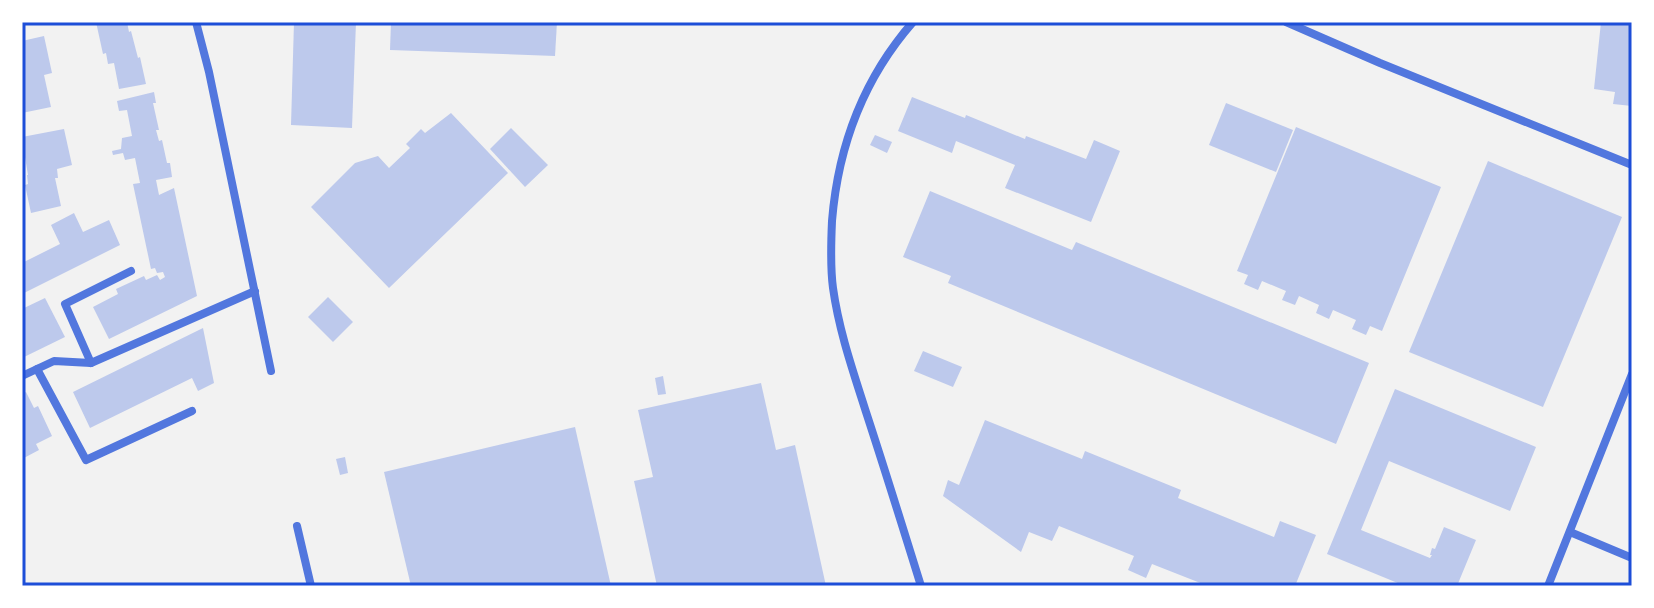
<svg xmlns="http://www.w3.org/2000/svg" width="1654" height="608" font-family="Raleway,sans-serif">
<rect width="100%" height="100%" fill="#f2f2f2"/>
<!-- building -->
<g fill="#bdc9ec">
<polygon points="96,22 127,22 129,32 131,31 138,58 140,57 146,84 119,89 114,63 108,64 106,53 103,54"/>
<polygon points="294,22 356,22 352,128 291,125"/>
<polygon points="391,22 557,22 555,56 390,50"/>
<polygon points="1601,22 1622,25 1623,22 1632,22 1632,106 1613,104 1615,92 1594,89"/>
<polygon points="44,36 52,73 44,75 51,107 22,113 22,41"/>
<polygon points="154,92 156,103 153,103 159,130 156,130 159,141 162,140 167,163 170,163 172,177 156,180 159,195 174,188 197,296 109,339 93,307 118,294 116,289 144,276 146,280 157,275 160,280 165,277 163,272 157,273 155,268 151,269 133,184 140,183 135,158 125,160 123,153 113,155 112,151 121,149 122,138 132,136 127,110 119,111 117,101"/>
<polygon points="912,97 965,118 966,115 1025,139 1026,136 1086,159 1094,140 1120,151 1091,222 1005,188 1015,165 956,141 952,153 898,131"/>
<polygon points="1226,103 1293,130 1276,172 1209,145"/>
<polygon points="451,113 508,173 389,288 311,207 355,163 378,156 389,168 410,148 406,144 421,129 425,133"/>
<polygon points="1296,127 1441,187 1382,331 1370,326 1366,335 1352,329 1356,320 1333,310 1329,319 1316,313 1319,305 1299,296 1295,305 1282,300 1286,291 1262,281 1258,290 1244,284 1248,275 1237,271"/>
<polygon points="511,128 548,165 525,187 490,149"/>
<polygon points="64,129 72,165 57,169 58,178 55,178 61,206 31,213 25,185 28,184 27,175 28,175 24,151 22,152 22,137"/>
<polygon points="875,135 892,142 887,153 870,145"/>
<polygon points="1488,161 1622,217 1543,407 1409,352"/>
<polygon points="930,191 1072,250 1076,242 1369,363 1336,444 948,283 951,276 903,257"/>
<polygon points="74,213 83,232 109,220 120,245 22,294 22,263 60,244 51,225"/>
<polygon points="328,297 353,322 333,342 308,317"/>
<polygon points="45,298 65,337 22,358 22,309"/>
<polygon points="203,328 214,383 198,391 192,378 90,428 73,392"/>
<polygon points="923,351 962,367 953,387 914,371"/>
<polygon points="663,376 666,394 658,395 655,378"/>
<polygon points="761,383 776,450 795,445 826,586 657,586 634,481 653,477 638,410"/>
<polygon points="1395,389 1536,447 1510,511 1389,461 1361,530 1430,558 1432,555 1430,555 1432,548 1435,549 1444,527 1476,540 1457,586 1405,586 1327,554"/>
<polygon points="26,392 34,408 38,406 52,436 36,444 39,450 22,459 22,394"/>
<polygon points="985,420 1082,459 1085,451 1181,490 1178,498 1274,537 1280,521 1316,535 1295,586 1208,586 1152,564 1146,578 1128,570 1134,556 1059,526 1052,541 1029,532 1021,552 943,496 948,480 959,485"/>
<polygon points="575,427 611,586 411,586 384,472"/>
<polygon points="345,457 348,473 340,475 336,459"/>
</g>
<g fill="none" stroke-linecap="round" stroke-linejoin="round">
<!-- minor -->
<g stroke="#5277de" stroke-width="8">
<polyline points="196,22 209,72 271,371"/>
<path d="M 913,22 C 864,78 838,147 832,221 C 831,243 830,266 833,288 C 839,331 853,371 866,412 C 885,470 903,528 921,586"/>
<polyline points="1286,22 1380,63 1632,165"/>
<polyline points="91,363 65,304 131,271"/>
<polyline points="37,369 86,460 192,411"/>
<polyline points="22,376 54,361 91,363 255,291"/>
<polyline points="297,526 311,586"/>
<polyline points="1570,532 1632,558"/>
<polyline points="1548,586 1632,374"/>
</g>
</g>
<!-- border -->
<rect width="1654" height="608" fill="none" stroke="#ffffff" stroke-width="48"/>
<rect x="24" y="24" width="1606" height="560" fill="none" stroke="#1d4ed8" stroke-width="3"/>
</svg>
